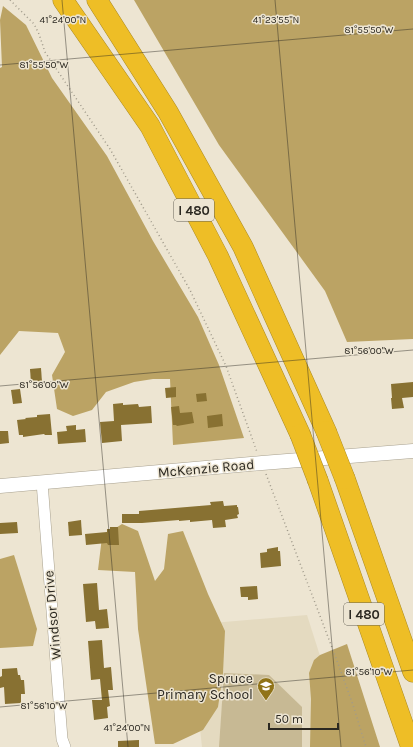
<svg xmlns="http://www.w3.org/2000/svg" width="413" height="747" font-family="Karla,sans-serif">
<rect width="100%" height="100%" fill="#ede5d2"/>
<!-- built -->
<polygon fill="#e4dac0" points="307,615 349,747 202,747 189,625"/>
<!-- green -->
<polygon fill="#c7b994" points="224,673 269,675 302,707 302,747 219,747"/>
<!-- forest -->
<g fill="#bba364">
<polygon points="134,0 413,0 413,339 347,342 325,291 219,145"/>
<polygon points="3,6 26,25 52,78 107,156 153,241 198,317 219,365 244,438 173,445 170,379 153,379 134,382 106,392 92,410 73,416 57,409 52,375 65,352 58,333 19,331 0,355 0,68 2,67 0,20"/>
<polygon points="122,524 138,531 155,581 164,569 168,534 183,531 208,594 225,631 223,673 218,707 203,730 173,744 155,744 138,629 135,572 98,570 102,537"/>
<polygon points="14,555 37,629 33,646 0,648 0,559"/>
<polygon points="347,644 380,747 310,747 311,699 309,673 314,660 320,655"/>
</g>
<!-- building -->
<g fill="#887132">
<polygon points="41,368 42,382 31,383 30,369"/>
<polygon points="413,382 413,397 402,398 404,408 392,409 391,398 392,398 391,384"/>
<polygon points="176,387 176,397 166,398 165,388"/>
<polygon points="20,389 22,403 13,404 11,390"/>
<polygon points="206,393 207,401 197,402 196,394"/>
<polygon points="123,403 123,405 138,404 139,407 151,406 152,423 121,425 122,441 102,443 100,422 114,421 113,404"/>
<polygon points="179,406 180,413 192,412 194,423 177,426 176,425 173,425 171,407"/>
<polygon points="50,414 52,435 45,435 44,434 23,437 23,435 19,435 17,420 26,419 25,418 37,417 37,415"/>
<polygon points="222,414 223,426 208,428 207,416"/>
<polygon points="76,425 76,430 85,429 86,442 58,444 57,432 67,431 66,426"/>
<polygon points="0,431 8,431 9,443 0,444"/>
<polygon points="223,501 224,506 237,505 237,507 238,507 239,514 237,515 238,518 225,520 226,527 213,528 212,520 190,522 190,520 179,521 179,520 142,523 122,523 122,514 139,514 139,511 211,505 210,502"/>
<polygon points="81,520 82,535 69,536 68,522"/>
<polygon points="17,522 18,533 0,534 0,523"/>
<polygon points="110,527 118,527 119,545 108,545 107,543 86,545 85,534 107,532 107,529 110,529"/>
<polygon points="278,547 278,551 280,551 281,566 261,568 260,553 267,552 267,549"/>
<polygon points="97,583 99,610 107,609 109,628 96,629 95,621 86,622 83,584"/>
<polygon points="257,586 258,599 248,600 248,597 241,597 240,587"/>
<polygon points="102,640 104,668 111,667 113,690 108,690 110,706 107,707 108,718 94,720 92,700 102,700 100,679 91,680 88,641"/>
<polygon points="17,668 18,675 20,675 21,680 24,680 25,694 21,694 21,703 5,704 4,687 0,688 0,677 2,676 2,669"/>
<polygon points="139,740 139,747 118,747 118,741"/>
</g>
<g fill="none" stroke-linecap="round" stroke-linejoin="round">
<!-- minor casing -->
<g stroke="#a8a18f" stroke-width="12">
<polyline id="minor" points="42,482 62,739 65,747"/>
</g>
<!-- tertiary casing -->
<g stroke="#a8a18f" stroke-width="15">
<polyline id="tertiary" points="0,486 262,463 413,451"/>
</g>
<!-- motorway casing -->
<g stroke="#aa8a24" stroke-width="21">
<g id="motorway">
<polyline points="63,0 150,126 218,256 300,434"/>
<polyline points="97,0 168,112 243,247 326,431"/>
<polyline points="345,479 413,672"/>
<polyline points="318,481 411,747"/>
</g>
</g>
<!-- path -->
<g stroke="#a09a8b" stroke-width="1.5" stroke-dasharray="1 3" stroke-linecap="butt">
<polyline points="10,0 34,24 39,34 45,52 110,149 190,290 226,366 257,452"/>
<polyline points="266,474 336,658 353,705 366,747"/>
</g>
<!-- minor -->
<use href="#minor" stroke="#fff" stroke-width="11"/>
<!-- tertiary -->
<use href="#tertiary" stroke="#fff" stroke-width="14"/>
<!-- motorway -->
<use href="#motorway" stroke="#eebe26" stroke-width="20"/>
<!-- motorway-bridge casing -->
<g stroke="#aa8a24" stroke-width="21" stroke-linecap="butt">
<g id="motorway-bridge">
<polyline points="326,431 345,479"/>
<polyline points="300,434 318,481"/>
</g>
</g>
<!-- motorway-bridge -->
<use href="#motorway-bridge" stroke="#eebe26" stroke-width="20"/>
</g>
<!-- ticks -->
<path fill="none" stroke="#2b2821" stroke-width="1" stroke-opacity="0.45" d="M 62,0 L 128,747M 275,0 L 341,747M 0,65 L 413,29M 0,386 L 413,350M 0,707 L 413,670"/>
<!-- icons -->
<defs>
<g id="school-pin" transform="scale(0.9)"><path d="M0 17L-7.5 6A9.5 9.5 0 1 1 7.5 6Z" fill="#907318" stroke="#ede5d2"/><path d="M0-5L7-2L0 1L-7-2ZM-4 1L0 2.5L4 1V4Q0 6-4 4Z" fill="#fff"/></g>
</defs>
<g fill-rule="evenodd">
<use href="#school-pin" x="266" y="686"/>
</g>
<g text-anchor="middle" stroke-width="3" stroke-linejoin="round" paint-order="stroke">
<!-- shield labels -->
<g fill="#ede5d2" stroke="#656156" stroke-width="1">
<rect x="174" y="199" width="40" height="22" rx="3"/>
<rect x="344" y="603" width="40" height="22" rx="3"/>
</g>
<g font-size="13" font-weight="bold" fill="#2b2821">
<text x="194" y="215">I 480</text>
<text x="364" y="619">I 480</text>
</g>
<!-- street labels -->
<g font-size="14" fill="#2b2821" stroke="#ede5d2">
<text transform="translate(206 468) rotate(-5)" y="5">McKenzie Road</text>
<text transform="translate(52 615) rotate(-95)" y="5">Windsor Drive</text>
</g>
<!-- poi labels -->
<g font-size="14" fill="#2b2821" stroke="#ede5d2" text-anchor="end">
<text x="253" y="683">Spruce<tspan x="253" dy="16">Primary School</tspan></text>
</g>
</g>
<g font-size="10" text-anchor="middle" fill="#2b2821" stroke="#ede5d2" stroke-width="3" stroke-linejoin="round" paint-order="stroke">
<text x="276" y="23">41°23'55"N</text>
<text x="63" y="23">41°24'00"N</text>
<text x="369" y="33">81°55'50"W</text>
<text x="44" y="68">81°55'50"W</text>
<text x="369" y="354">81°56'00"W</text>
<text x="44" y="388">81°56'00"W</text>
<text x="369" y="675">81°56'10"W</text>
<text x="44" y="709">81°56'10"W</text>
<text x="127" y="731">41°24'00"N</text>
</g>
<!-- scale -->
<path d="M269 723v6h69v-6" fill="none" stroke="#2b2821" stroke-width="2"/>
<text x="275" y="723" font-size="12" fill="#2b2821" stroke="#ede5d2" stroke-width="3" paint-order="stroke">50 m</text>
</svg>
